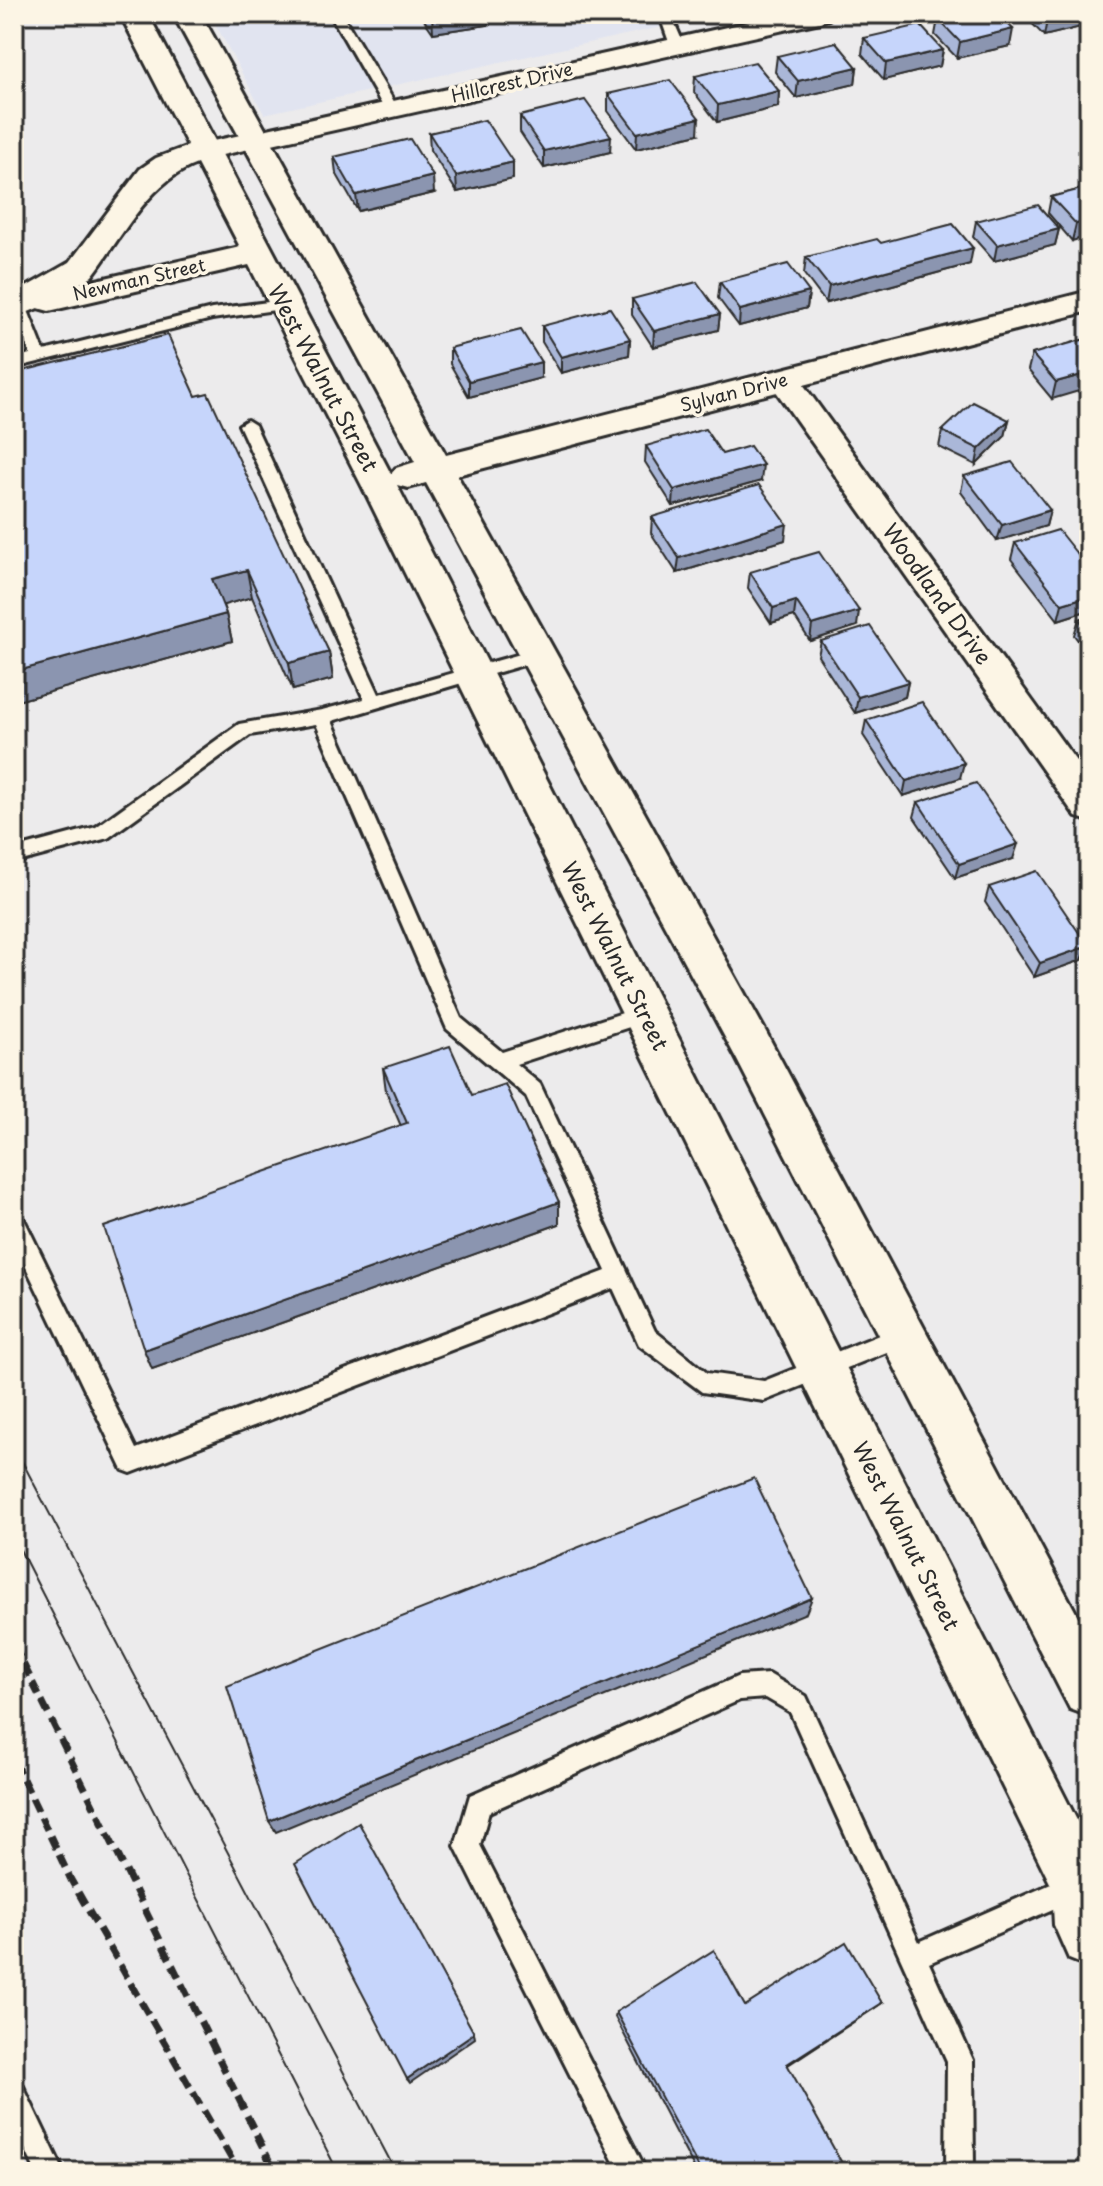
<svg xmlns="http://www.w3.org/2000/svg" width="1103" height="2186" font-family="'Playpen Sans',sans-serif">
<rect width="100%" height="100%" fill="#ecebec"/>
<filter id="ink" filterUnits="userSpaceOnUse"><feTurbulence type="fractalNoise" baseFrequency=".0125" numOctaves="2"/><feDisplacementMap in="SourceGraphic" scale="16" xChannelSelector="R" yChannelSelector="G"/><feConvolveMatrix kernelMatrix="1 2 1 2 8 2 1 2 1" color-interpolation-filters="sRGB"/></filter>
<g filter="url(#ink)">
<!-- built -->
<polygon fill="#e1e4f0" points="210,14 720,14 264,114"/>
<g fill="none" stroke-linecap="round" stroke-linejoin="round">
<!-- lane casing -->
<g stroke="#2b2b2b" stroke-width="6">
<g id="lane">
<polygon points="330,14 342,14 399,110 397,113 385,110"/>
<polygon points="664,14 676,14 674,22 684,45 682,48 670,45 662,22"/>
<polygon points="284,300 291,305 289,308 212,319 14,368 14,358 30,354 14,312 15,305 20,303 27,308 44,351 212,309"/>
<polygon points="247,420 255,425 379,694 538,649 547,655 544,659 332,721 461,1018 502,1052 644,1006 651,1008 654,1014 651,1020 516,1064 540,1084 655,1331 707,1373 764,1381 904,1325 912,1328 915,1335 912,1342 764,1401 702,1392 639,1345 613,1288 131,1473 123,1470 14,1242 14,1211 21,1213 136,1449 606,1271 526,1096 447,1029 316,724 250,735 108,838 14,863 14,849 96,827 239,724 322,710 364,699 239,425"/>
<polygon points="769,1674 806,1696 919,1942 1076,1873 1085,1877 1089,1886 1085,1895 929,1963 973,2060 974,2172 946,2172 947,2061 790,1712 766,1698 740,1700 489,1812 480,1845 647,2172 619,2172 455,1846 470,1795 739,1676"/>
<polygon points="14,2082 23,2086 64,2172 36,2172 14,2125"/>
</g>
</g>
<!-- street casing -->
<g stroke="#2b2b2b" stroke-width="6">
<g id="street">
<polygon points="785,14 833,14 829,19 820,22 204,159 194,157 190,151 194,145 204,143"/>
<polygon points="784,370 795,373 1089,779 1089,821 1076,817 773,387 769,380 773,373"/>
</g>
</g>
<!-- secondary casing -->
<g stroke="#2b2b2b" stroke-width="6">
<path id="secondary" d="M 120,14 L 148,14 L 391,474 L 396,468 L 415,462 L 173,14 L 201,14 L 446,455 L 1089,291 L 1089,311 L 457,475 L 766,1032 L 1089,1637 L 1089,1716 L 1070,1709 L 736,1058 L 426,483 L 408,488 L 397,485 L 1089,1844 L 1089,1967 L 1069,1959 L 1054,1925 L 1052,1887 L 361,484 L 249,265 L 49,311 L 38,308 L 14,318 L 14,294 L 70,262 L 140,169 L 156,158 L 188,146 ZM 197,164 L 240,247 L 79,284 L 92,276 C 122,237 149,181 197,164 Z"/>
</g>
<!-- lane -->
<use href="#lane" fill="#fcf5e5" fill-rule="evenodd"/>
<!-- street -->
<use href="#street" fill="#fcf5e5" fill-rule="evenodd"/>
<!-- secondary -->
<use href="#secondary" fill="#fcf5e5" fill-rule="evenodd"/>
<!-- tram -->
<g stroke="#2b2b2b" stroke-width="2">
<polyline points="14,1446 396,2172"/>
<polyline points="14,1538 338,2172"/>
</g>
<!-- rail -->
<g stroke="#2b2b2b" stroke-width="7" stroke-dasharray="14 7" stroke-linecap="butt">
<polyline points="14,1645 275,2172"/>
<polyline points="14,1760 71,1880 239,2172"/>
</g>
</g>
<!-- wall -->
<g fill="#aab7d8" stroke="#2b2b2b" stroke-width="2">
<polygon points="420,14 509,14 488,18 488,25 433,33"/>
<polygon points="1023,14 1089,14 1089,25 1044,36"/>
<polygon points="938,19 1010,46 957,58 935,35"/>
<polygon points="864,38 943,50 940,66 884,80 862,54"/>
<polygon points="777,56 857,67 855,84 796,98 775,72"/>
<polygon points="695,76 779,91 778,107 717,122 694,92"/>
<polygon points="608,94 698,134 636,149 608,111"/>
<polygon points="520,116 610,152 544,168 520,132"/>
<polygon points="429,133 513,162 513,179 457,192 430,150"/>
<polygon points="334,157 434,193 358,211 336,173"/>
<polygon points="1089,187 1072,241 1048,213 1051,197"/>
<polygon points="976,221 1059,229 1055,245 994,261 973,237"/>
<polygon points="881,243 970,264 826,303 804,274 806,257"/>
<polygon points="720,282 809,292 807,308 739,326 718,298"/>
<polygon points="632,299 720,314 718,330 653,347 632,315"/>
<polygon points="542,326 630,339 629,355 561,373 542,342"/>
<polygon points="1089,338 1052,399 1028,370 1032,354"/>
<polygon points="450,348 541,378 469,397 450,364"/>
<polygon points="14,373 196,396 329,652 333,679 293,690 252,597 223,605 226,614 232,641 14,702"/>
<polygon points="1009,420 1005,436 976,465 939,447 942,431"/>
<polygon points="646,446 722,454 761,481 673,506 645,462"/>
<polygon points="964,476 1050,510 1046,526 997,541 961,492"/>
<polygon points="652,517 785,540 677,573 651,533"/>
<polygon points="1015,543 1089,569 1089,610 1058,620 1011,559"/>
<polygon points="750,572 857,626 810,641 794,616 771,623 748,588"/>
<polygon points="1089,616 1089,655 1074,635 1079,619"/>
<polygon points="821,641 908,682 905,697 855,713 818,656"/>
<polygon points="866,720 960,778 903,796 863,735"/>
<polygon points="918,802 1013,859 955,878 914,817"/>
<polygon points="989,887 1088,946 1082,960 1034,977 985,902"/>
<polygon points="383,1068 472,1095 559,1224 152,1369 401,1126 386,1091"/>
<polygon points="882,2003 787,2065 832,2172 696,2172 615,2017 616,2012 745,2006"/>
</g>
<!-- shaded-wall -->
<g fill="#8b95b0" stroke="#2b2b2b" stroke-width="2">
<polygon points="432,14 509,14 488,18 488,25 433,33"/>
<polygon points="1071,14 1089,14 1089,25 1044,36 1047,20"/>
<polygon points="1013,29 1010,46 957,58 960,42"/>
<polygon points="943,50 940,66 884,80 886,63"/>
<polygon points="857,67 855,84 796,98 798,81"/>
<polygon points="779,91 778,107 717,122 718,105"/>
<polygon points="699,118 698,134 636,149 637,133"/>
<polygon points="611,136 610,152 544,168 544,151"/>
<polygon points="513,162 513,179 457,192 456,176"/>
<polygon points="433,176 434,193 358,211 356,195"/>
<polygon points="1089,221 1089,236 1072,241 1076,224"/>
<polygon points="1059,229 1055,245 994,261 997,245"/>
<polygon points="973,248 970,264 826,303 829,286"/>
<polygon points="809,292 807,308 739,326 740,310"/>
<polygon points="720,314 718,330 653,347 654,331"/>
<polygon points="630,339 629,355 561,373 561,357"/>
<polygon points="541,362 541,378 469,397 469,381"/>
<polygon points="1089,373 1089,388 1052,399 1056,382"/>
<polygon points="1009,420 1005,436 976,465 979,449"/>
<polygon points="763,465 761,481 673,506 674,490"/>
<polygon points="1050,510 1046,526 997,541 1002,525"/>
<polygon points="787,524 785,540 677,573 679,558"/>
<polygon points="247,570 252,597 217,607 212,579"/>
<polygon points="1089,596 1089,610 1058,620 1062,604"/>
<polygon points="796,601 794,616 771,623 773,608"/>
<polygon points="859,611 857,626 810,641 812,625"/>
<polygon points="226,614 232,641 14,702 14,672"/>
<polygon points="329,652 333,679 293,690 289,663"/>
<polygon points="908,682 905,697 855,713 858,697"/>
<polygon points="964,763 960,778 903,796 906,781"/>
<polygon points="1018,844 1013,859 955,878 959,864"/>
<polygon points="1088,946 1082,960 1034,977 1040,963"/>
<polygon points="559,1202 559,1224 152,1369 144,1350"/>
<polygon points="812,1598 806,1613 276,1832 269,1821"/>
<polygon points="882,2003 875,2008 782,2069 787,2064"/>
<polygon points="474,2033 475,2038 410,2083 407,2079"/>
</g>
<!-- building -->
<g fill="#c6d5fb" stroke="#2b2b2b" stroke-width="2">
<polygon points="958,14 998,14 1013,29 960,42 938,19"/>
<polygon points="1042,14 1071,14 1047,20"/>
<polygon points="920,25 943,50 886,63 864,38"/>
<polygon points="836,42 857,67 798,81 777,56"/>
<polygon points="755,62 779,91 718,105 695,76"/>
<polygon points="670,80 699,118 637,133 608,94"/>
<polygon points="585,100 611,136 544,151 520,116"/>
<polygon points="485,120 513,162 456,176 429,133"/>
<polygon points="410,139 433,176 356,195 334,157"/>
<polygon points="1089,187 1089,221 1076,224 1051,197"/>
<polygon points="1038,205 1059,229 997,245 976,221"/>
<polygon points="953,224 973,248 829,286 806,257 877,239 881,243"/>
<polygon points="788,264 809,292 740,310 720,282"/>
<polygon points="697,282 720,314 654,331 632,299"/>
<polygon points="610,308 630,339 561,357 542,326"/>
<polygon points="521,330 541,362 469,381 450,348"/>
<polygon points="168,335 196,396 208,393 329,652 289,663 247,570 212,579 226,614 14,672 14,373"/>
<polygon points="1089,338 1089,373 1056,382 1032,354"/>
<polygon points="973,402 1009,420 979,449 942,431"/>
<polygon points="705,429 722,454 750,446 763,465 674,490 646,446"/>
<polygon points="1012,462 1050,510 1002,525 964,476"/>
<polygon points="759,485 787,524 679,558 652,517"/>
<polygon points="1058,530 1089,569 1089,596 1062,604 1015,543"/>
<polygon points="819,552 859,611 812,625 796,601 773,608 750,572"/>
<polygon points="1089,616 1089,633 1079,619"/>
<polygon points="870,626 908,682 858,697 821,641"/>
<polygon points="922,702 964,763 906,781 866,720"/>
<polygon points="976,783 1018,844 959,864 918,802"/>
<polygon points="1037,871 1088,946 1040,963 989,887"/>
<polygon points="450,1046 472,1095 505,1084 559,1202 144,1350 104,1227 407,1123 383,1068"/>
<polygon points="754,1478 812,1598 269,1821 227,1686"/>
<polygon points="359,1823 474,2033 407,2079 295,1864"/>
<polygon points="846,1942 882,2003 787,2064 843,2165 832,2172 701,2172 616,2012 714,1950 745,2006"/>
</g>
</g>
<g text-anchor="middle" stroke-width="7" stroke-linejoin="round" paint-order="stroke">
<!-- far-street labels -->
<g font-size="18" fill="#2b2b2b" stroke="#fcf5e5">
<text transform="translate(512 83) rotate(-13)" y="6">Hillcrest Drive</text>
<text transform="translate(139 280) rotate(-13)" y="6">Newman Street</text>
<text transform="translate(734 393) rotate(-14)" y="6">Sylvan Drive</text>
</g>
<!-- street labels -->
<g font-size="22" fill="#2b2b2b" stroke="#fcf5e5">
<text transform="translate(323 378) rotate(62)" y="8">West Walnut Street</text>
<text transform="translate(937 594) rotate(54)" y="8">Woodland Drive</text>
<text transform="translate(615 956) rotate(63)" y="8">West Walnut Street</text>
<text transform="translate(906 1536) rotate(63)" y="8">West Walnut Street</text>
</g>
</g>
<!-- margin -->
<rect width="1103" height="2186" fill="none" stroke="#fcf5e5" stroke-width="48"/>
<rect x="24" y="24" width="1055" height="2138" fill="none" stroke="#2b2b2b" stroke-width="3" filter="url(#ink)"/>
</svg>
